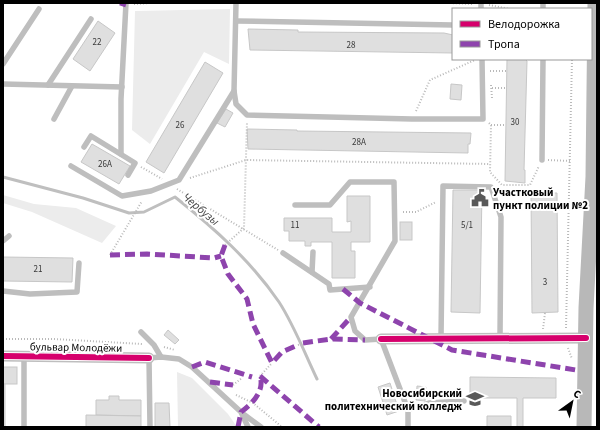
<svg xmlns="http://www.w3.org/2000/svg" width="600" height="430" font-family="'Source Sans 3',sans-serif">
<rect width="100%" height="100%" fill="#fff"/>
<!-- green -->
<g fill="#ececec">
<polygon points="230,9 229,64 204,52 150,144 132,130 135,11"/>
<polygon points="3,195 34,204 76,208 116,226 102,243 32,212 3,203"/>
<polygon points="177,372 192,378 228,414 237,427 178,427"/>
</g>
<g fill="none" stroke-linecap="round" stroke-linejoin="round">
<!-- stream -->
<path stroke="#bfbfbf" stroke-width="3" d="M 3,177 L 83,198 L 129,213 L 144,212 L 175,197 C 214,228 251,261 279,302 C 294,325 305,354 317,379"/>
</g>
<!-- building -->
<g fill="#dfdfdf" stroke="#c7c7c7">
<polygon points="98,21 115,33 90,71 73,59"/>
<polygon points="248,29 298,30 298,32 444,33 453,35 453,53 250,50"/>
<polygon points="507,59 525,59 527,61 524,170 525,170 525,183 505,181"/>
<polygon points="205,62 223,73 164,173 146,162"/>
<polygon points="451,84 462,85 461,100 450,99"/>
<polygon points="226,109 233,113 225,127 217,123"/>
<polygon points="247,129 297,130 297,131 471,133 470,144 468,144 468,153 248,149"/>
<polygon points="92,144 130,166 119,184 81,162"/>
<polygon points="453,190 482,190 480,313 451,312"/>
<polygon points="531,193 557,193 558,312 532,313"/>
<polygon points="347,196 370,196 370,242 351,242 351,251 355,251 355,278 332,278 332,242 311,242 311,246 305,246 305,241 289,241 289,231 284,231 284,218 332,218 332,232 351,232 351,221 347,222"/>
<rect x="400" y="222" width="12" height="18"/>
<polygon points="3,257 73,258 72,282 3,281"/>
<polygon points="168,330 179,340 175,344 164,335"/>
<rect x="3" y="367" width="14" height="17"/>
<polygon points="470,377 556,378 556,398 523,398 523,427 517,427 517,398 470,398"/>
<polygon points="390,383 399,411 387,415 378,387"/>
<rect x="3" y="384" width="2" height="43"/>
<polygon points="417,386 426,387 425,401 416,400"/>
<polygon points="109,396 119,396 119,400 141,400 141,416 96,415 96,400 109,400"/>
<polygon points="155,403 169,403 170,427 155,427"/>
<polygon points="86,415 141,416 141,427 86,427"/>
<polygon points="487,416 511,416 511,427 414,427 487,427"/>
</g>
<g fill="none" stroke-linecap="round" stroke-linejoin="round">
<!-- path -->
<g stroke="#b9b9b9" stroke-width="2" stroke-dasharray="1 2" stroke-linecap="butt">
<polyline points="450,3 473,4"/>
<polyline points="134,4 151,3"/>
<polyline points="489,5 510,9"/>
<polyline points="490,71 507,71"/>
<polyline points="491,85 492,98"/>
<polyline points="492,88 506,88"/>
<polyline points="416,111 430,80 475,60"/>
<polyline points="489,123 491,125 490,172 502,185 530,185 539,166"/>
<polyline points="491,125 506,125"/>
<polyline points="548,160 571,161"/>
<polyline points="141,167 162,179"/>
<polyline points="190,178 246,160 490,164"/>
<polyline points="177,189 278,250"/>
<polyline points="403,212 416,212 436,202"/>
<polyline points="225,245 244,228 247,122"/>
<polyline points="110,255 142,201"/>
<polyline points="566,328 572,59"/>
<polyline points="543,329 545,313"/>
<polyline points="3,339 54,339 142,344"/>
<polyline points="298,345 303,343"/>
<polyline points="164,347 175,350"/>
<polyline points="568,348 572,359"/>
<polyline points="260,376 272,363"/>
<polyline points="233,385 242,378"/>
<polyline points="236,395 253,403 282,427"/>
</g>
<!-- service -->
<g stroke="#bebebe" stroke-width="5.5">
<polyline points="236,3 234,91 236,104 247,115 412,119 483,119 482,59"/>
<polyline points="543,3 543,9"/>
<polyline points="481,9 481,3"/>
<polyline points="236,21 453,25"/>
<polyline points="3,64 39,9"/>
<polyline points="3,84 122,87"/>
<polyline points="48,85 91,19"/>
<polyline points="54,119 72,86"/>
<polyline points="84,147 91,136 135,163 128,175"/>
<polyline points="121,154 121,99 126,3"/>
<polyline points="542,160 543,59"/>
<polyline points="71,166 122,196 151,191 179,180 234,91"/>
<polyline points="295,205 330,205 350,182 394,182 395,241 351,317 355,331 365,340 381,339 408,410 408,427"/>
<polyline points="3,241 9,236"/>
<polyline points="283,253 329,284 330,290 370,287"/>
<polyline points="312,272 313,252"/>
<polyline points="3,291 30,294 77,292 79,263"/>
<polyline points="141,332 154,345 161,357"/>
<polyline points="441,338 443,186 491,187 501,217 500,338"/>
<polyline points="24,356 24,427"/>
<polyline points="408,410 429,403 464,401"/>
<polyline points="242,413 261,427"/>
<polyline points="150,427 149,358 161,357 179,359 192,367 241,412 248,427"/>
</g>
<!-- minor -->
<g stroke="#bebebe" stroke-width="11">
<polyline points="381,339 586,338"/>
<polyline points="3,356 149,358"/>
</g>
<!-- secondary -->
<polyline stroke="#b8b8b8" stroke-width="15" points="584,427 586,308 593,177 595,3"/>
<!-- quiet -->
<g stroke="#8e44ad" stroke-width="5" stroke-dasharray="10 5" stroke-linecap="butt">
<polyline points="120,3 126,5"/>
<polyline points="225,245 221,256 228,274 247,299 253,324 272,363 282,352 298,345"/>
<polyline points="110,255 147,254 214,258 221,256"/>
<polyline points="343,289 360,303 452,350 576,370"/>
<polyline points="331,339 351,317"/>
<polyline points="303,343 331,339 365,340"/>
<polyline points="192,367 205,362 252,377"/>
<polyline points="260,376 319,427"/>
<polyline points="210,382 233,385"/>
<path d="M 238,427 L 241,412 C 252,404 265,391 260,376"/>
</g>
<!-- cycleway casing -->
<g stroke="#fff" stroke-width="8">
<g id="cycleway">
<polyline points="381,339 586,338"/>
<polyline points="3,356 149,358"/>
</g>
</g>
<!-- cycleway -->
<use href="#cycleway" stroke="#d6006c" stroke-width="6"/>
</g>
<!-- icons -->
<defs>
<g id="civic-bare" transform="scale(1.38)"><path d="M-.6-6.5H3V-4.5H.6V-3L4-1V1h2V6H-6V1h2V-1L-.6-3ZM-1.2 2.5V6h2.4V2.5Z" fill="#595959" stroke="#fff" stroke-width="2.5" paint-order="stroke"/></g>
<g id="university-bare" transform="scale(1.38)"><path d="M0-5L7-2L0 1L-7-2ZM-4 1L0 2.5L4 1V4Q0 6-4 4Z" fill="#595959" stroke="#fff" stroke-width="2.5" paint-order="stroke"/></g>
</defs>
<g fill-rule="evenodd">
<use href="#civic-bare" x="480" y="198"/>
<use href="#university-bare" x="475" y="399"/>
</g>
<g text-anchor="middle" stroke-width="4" stroke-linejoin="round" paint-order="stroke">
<!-- number labels -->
<g font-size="9" fill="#383838">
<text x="97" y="45">22</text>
<text x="351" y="48">28</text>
<text x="515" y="125">30</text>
<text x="180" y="128">26</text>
<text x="359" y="145">28А</text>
<text x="105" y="167">26А</text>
<text x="295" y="228">11</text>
<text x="467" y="228">5/1</text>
<text x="38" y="272">21</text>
<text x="545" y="285">3</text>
</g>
<!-- poi labels -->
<g font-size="11" font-weight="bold" fill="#000" stroke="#fff" text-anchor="start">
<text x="493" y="196">Участковый<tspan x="493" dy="13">пункт полиции №2</tspan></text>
<text x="462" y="397" text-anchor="end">Новосибирский<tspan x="462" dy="13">политехнический колледж</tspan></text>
</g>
<!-- street labels -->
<g font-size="11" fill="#000" stroke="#fff">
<text transform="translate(76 347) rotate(1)" y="4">бульвар Молодёжи</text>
</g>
<!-- water labels -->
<g font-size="12" font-style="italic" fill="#444" stroke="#fff">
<text transform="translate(201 209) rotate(40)" y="4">Чербузы</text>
</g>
</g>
<!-- border -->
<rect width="600" height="430" fill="none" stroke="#000000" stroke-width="8"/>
<!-- legend -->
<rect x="452" y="8" width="140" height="52" fill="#ffffff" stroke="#999999"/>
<rect x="460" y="21" width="20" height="6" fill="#d6006c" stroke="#999999"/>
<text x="488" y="28" font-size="12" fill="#000000">Велодорожка</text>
<rect x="460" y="41" width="20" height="6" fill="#8e44ad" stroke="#999999"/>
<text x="488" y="48" font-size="12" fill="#000000">Тропа</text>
<!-- north arrow -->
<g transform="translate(572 402) rotate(33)" stroke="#ffffff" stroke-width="3" paint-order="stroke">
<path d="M0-3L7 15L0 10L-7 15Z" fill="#000000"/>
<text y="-6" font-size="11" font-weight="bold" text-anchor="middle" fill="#000000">С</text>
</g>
</svg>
